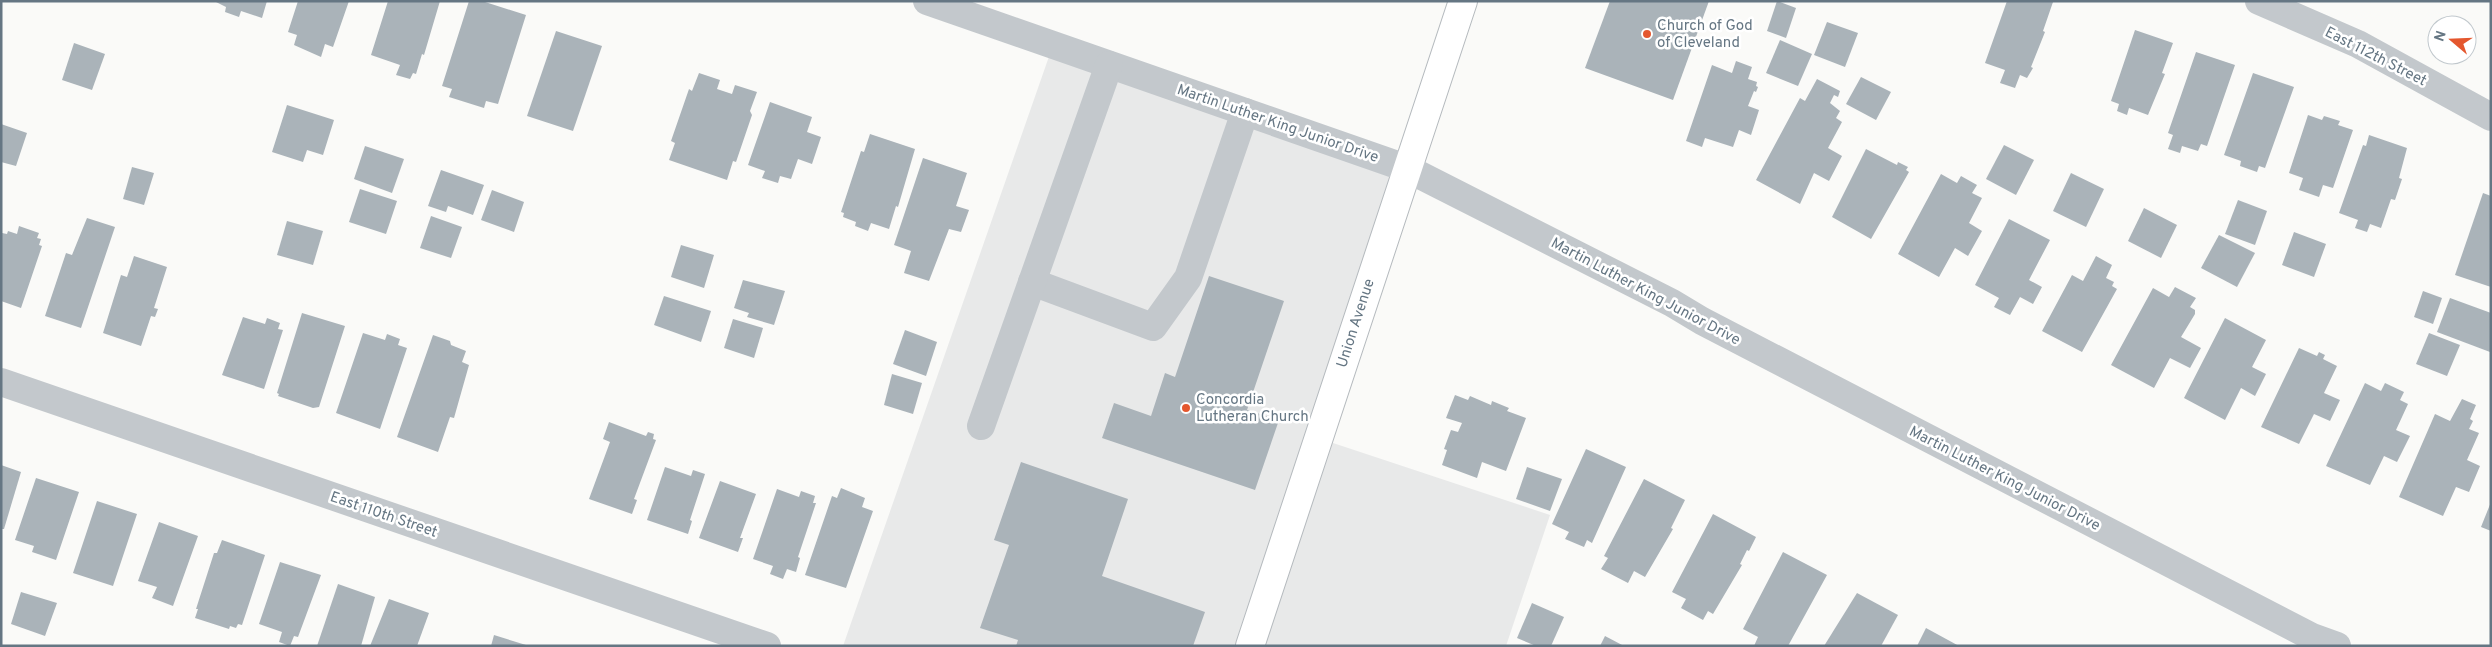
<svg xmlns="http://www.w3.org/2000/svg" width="2492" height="647" font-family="Overpass,sans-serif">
<rect width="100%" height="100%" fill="#fafaf8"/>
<!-- built -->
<polygon fill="#e8e9e9" points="1053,45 1406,168 1318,438 1550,515 1506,646 843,646"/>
<!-- building -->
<g fill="#aab3b9">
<polygon points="214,1 267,1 262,18 241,11 239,17 225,12 226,7"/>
<polygon points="298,1 349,1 333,47 325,44 321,57 294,45 297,35 288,32"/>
<polygon points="388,1 440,1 424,55 422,54 416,74 413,73 410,79 396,75 400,65 371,55"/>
<polygon points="469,1 482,1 526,15 498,104 486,101 484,108 449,97 452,89 442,86"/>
<polygon points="1610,1 1709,1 1673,100 1585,68"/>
<polygon points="1777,1 1796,8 1786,38 1767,31"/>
<polygon points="2007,1 2053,2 2043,31 2045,32 2031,67 2033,68 2027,78 2020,75 2015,88 2000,83 2005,70 1985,63"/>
<polygon points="1827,22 1858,33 1845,67 1814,55"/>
<polygon points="2135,30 2173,43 2162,73 2165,74 2148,115 2129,108 2127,115 2117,111 2119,104 2111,101"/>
<polygon points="556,31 602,46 573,131 527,116"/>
<polygon points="1780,40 1812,54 1798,86 1766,73"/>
<polygon points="74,43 105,54 92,90 62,80"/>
<polygon points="2196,52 2235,65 2207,146 2201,144 2198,151 2182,146 2180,153 2168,149 2173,135 2168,133"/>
<polygon points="1736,61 1752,67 1748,79 1757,82 1756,86 1758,87 1756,92 1754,91 1748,106 1759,110 1751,135 1739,130 1733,147 1705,138 1702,147 1686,141 1712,65 1732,73"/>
<polygon points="699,73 720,80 717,89 732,94 735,85 757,92 750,111 752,115 736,162 733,161 727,180 669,160 675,143 671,141 689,89 692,91"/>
<polygon points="2253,73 2294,87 2265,168 2259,166 2257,172 2240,166 2241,161 2224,155"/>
<polygon points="1861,77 1891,92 1876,120 1846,104"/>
<polygon points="1817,79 1840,91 1838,97 1834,95 1830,103 1840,111 1836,118 1842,122 1828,148 1842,156 1829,181 1814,173 1800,204 1756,180 1800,98 1805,101"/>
<polygon points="770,102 812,117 807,132 821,137 812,164 798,159 791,179 780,176 778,183 762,178 765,171 748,165"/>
<polygon points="287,105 334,120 323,155 307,150 303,162 272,152"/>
<polygon points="2308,115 2322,120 2324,116 2340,121 2338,125 2353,130 2333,188 2323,185 2319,197 2299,190 2303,178 2289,173"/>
<polygon points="1,124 27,133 16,166 1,162"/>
<polygon points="870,134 915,149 898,207 896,206 889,229 871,223 868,231 855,226 856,222 843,217 844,213 841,212 861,151 864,152"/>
<polygon points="2369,135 2407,148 2399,178 2402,179 2395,200 2391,199 2381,228 2370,224 2367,232 2355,228 2358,220 2339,213 2363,145 2366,146"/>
<polygon points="2004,145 2034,160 2016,195 1986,179"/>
<polygon points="365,146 404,159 392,193 354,179"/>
<polygon points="1866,149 1897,165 1898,162 1908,167 1906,170 1909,172 1871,239 1832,217"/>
<polygon points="923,158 967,173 956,206 969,210 961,232 949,229 929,281 904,273 911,251 894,245"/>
<polygon points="132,167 154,173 144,205 123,199"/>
<polygon points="441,170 484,185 473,215 448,206 446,212 428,206"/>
<polygon points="2071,173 2104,189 2086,227 2053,211"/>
<polygon points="1941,174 1957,183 1961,176 1977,185 1972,193 1982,198 1969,223 1982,231 1968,256 1955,248 1939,277 1898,254"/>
<polygon points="360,189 397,201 386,234 349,222"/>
<polygon points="492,190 524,202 514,232 481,220"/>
<polygon points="2483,193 2491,196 2491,287 2455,275"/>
<polygon points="2238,200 2267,211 2255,245 2225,234"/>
<polygon points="2144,208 2177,225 2161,258 2128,241"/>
<polygon points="431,216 462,227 451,258 420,248"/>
<polygon points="87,218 115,227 81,328 45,316 66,253 72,255"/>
<polygon points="2009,219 2050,240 2029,280 2042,287 2033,304 2020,297 2010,315 1994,307 1999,298 1975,285"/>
<polygon points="287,221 323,231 313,265 277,255"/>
<polygon points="19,226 39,233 37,238 41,239 39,245 42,246 21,308 1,301 1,236 2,233 7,234 8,231 17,234"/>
<polygon points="2294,232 2326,244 2314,277 2282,265"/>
<polygon points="2219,235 2255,253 2237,287 2201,268"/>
<polygon points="681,245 714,255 704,288 671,277"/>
<polygon points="134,256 167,267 154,308 158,309 155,317 151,316 141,346 103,333 121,275 127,277"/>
<polygon points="2096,256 2112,265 2106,278 2114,282 2112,286 2117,289 2082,352 2042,331 2072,275 2083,281"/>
<polygon points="1209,276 1284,301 1247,410 1279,420 1255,490 1102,438 1114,403 1151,416 1165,373 1175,377"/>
<polygon points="743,280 785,291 774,325 747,317 749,313 734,308"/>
<polygon points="2175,287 2196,298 2190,307 2195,310 2195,314 2181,337 2201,348 2190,368 2170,358 2154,388 2111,365 2153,288 2169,297"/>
<polygon points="2423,291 2442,298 2433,324 2414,317"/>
<polygon points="664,296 711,311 701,342 654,325"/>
<polygon points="2450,298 2491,313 2490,352 2437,332"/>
<polygon points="302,313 345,326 319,407 313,408 278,396 279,394 277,393"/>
<polygon points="243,317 265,324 267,318 280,323 278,329 283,330 264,389 222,375"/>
<polygon points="2225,318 2266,340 2252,367 2266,374 2255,396 2241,388 2225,420 2184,398"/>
<polygon points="733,319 763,328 754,358 724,348"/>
<polygon points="905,330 937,342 926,376 893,364"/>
<polygon points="363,333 385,340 387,334 400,339 398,345 407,348 380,429 336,413"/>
<polygon points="2429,333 2460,345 2447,376 2416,364"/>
<polygon points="433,335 450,341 451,345 466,351 462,362 469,365 454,418 450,417 438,452 397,437"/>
<polygon points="2299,348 2317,356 2319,352 2325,355 2323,359 2337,366 2324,393 2340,400 2330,421 2314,414 2299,444 2261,427"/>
<polygon points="892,374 922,383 913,414 884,405"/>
<polygon points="2365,383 2381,391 2385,383 2404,392 2400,400 2408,404 2396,430 2410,436 2397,462 2384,456 2370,485 2326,466"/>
<polygon points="1455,395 1468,400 1470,396 1491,405 1492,401 1509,408 1507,411 1526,418 1506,471 1482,462 1477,478 1442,465 1447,450 1444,449 1451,430 1458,432 1462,423 1446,418"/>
<polygon points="2462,399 2476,405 2470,419 2473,421 2469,429 2479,433 2467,460 2480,466 2469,492 2456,487 2443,516 2399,497 2435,414 2450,421"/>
<polygon points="609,422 646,436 648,432 654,434 653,439 656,440 634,499 637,500 632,514 589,499 610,442 603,439"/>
<polygon points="1586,449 1626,467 1592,543 1587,540 1584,547 1565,539 1569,532 1552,524"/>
<polygon points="1021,462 1128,499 1102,576 1205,612 1193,646 1016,646 1018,640 980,628 1009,545 994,540"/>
<polygon points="1,465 21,472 4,529 1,529"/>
<polygon points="665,467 691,476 693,470 705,474 690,520 692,521 688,534 647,520"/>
<polygon points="1527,467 1562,479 1550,511 1516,499"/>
<polygon points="36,478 79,492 56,560 32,552 34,546 15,540"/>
<polygon points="1644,479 1685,500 1671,528 1673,529 1645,577 1634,571 1628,583 1601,569 1608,558 1604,556"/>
<polygon points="720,481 756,494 740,538 743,538 738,552 699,538"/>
<polygon points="841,488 865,498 862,507 873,511 846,588 805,575 832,496 837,498"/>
<polygon points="777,489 799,497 801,491 815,496 813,503 816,503 798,557 800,558 796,572 787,569 783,579 770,574 773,566 753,559"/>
<polygon points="97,501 137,514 113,586 73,573"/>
<polygon points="2491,502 2491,531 2481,527"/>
<polygon points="1713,514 1756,537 1749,551 1747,550 1740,564 1742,565 1713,614 1708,611 1703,620 1681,608 1686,599 1672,592"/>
<polygon points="159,522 198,536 173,606 152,598 157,587 138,581"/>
<polygon points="222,540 265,555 242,625 238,624 236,628 230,626 229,629 195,618 198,609 196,609 214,553 217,553"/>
<polygon points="1783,552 1827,575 1788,646 1754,646 1758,637 1743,629"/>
<polygon points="280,562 321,575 298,637 294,636 290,646 279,642 282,632 259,624"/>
<polygon points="338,584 375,597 361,646 317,646"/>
<polygon points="21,592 57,603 45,636 11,624"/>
<polygon points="1857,593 1898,615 1881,646 1824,646"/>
<polygon points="389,599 429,613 417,646 370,646"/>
<polygon points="1532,603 1564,617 1551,646 1536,646 1517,638"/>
<polygon points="1926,628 1959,646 1917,646"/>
<polygon points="494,635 526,645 526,646 491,646"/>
<polygon points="1605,636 1624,646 1600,646"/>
</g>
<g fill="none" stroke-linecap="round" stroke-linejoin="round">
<!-- major casing -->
<g stroke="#b5babe" stroke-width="30">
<polyline id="major" points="1250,646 1463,1"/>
</g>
<!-- minor -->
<g stroke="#c3c8cc" stroke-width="28">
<polyline points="927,1 1406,168 1672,303 1702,321 2312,637 2337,646"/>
<polyline points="2259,1 2358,44 2491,117"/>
<polyline points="1032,282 1153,327 1188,278 1245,112"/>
<polyline points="1,382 767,646"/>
<polyline points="981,426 1109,65"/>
</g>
<!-- major -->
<use href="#major" stroke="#fff" stroke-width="28"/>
</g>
<!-- markers -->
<g fill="#e4572e" stroke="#fff" stroke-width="2">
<circle cx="1647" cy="34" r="5"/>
<circle cx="1186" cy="408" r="5"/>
</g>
<g text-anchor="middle" stroke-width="5" stroke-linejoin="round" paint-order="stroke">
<!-- poi labels -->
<g font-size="15" fill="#657683" stroke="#fff" text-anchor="start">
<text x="1657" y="30">Church of God<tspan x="1657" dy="17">of Cleveland</tspan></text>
<text x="1196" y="404">Concordia<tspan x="1196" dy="17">Lutheran Church</tspan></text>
</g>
<!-- street labels -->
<g font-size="15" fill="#657683" stroke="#fff">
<text transform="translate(2376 56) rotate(27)" y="5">East 112th Street</text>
<text transform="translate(1278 123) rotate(19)" y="5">Martin Luther King Junior Drive</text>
<text transform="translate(1646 291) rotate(28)" y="5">Martin Luther King Junior Drive</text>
<text transform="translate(1355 323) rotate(-72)" y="5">Union Avenue</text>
<text transform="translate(2005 478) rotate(27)" y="5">Martin Luther King Junior Drive</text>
<text transform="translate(384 514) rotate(19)" y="5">East 110th Street</text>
</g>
</g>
<!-- border -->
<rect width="2492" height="647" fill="none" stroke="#657683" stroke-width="5"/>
<!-- north arrow -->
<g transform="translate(2452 40) rotate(289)"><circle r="24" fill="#ffffff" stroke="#c1c8cd"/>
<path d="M0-4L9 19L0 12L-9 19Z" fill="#e4572e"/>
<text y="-8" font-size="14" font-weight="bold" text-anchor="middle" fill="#657683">N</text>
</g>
</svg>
